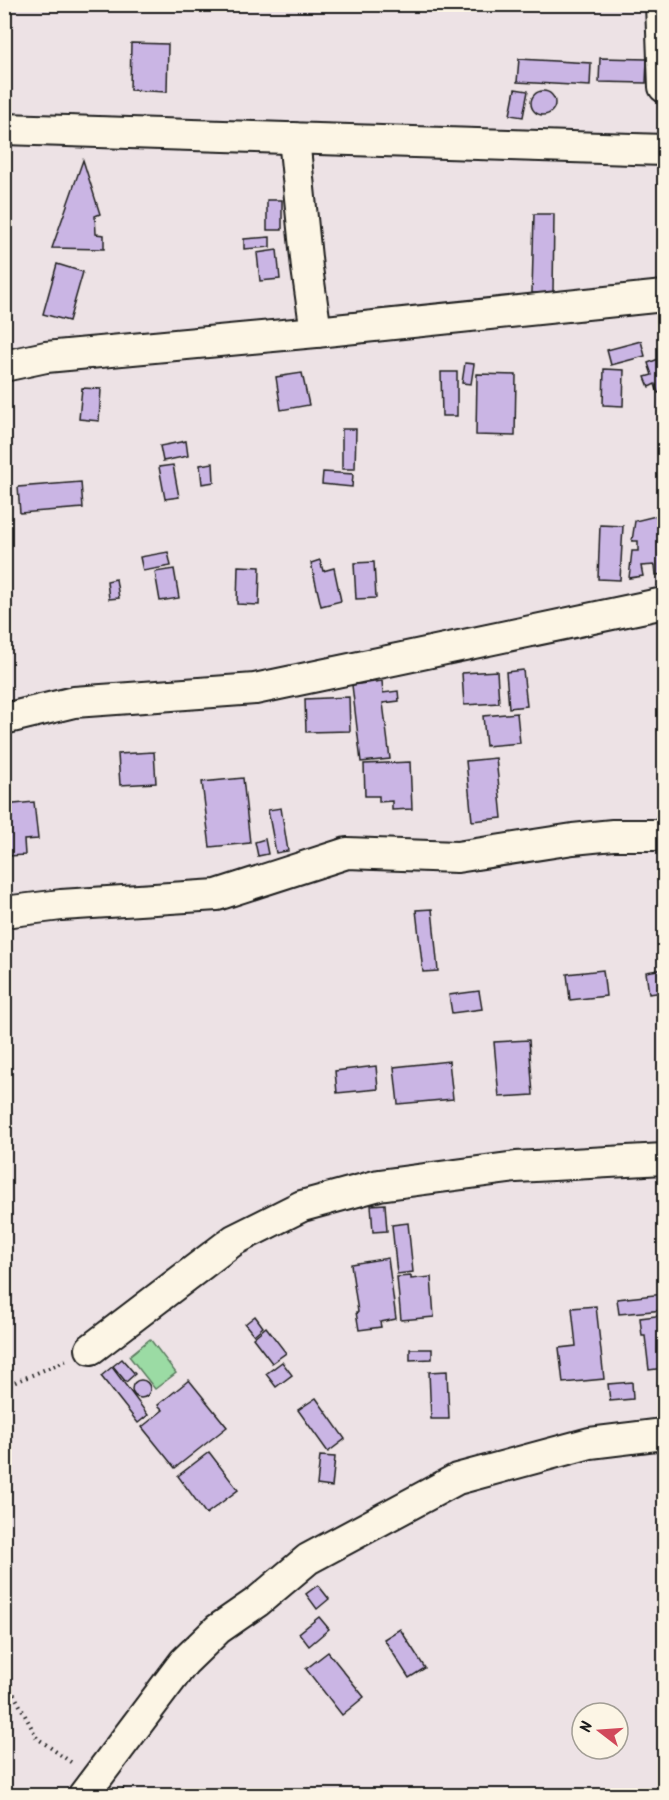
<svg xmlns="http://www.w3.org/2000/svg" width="669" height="1800" font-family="Kalam,sans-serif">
<rect width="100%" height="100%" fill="#ede2e5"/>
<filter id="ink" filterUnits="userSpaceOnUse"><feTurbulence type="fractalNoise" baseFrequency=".0167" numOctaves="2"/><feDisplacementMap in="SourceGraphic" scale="12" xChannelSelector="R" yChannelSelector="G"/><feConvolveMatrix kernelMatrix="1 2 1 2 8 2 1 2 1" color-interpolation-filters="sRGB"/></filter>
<g filter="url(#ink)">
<!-- green -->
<polygon fill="#9bdba4" stroke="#5c7c60" stroke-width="1.5" points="150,1339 176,1373 155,1389 129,1356"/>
<!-- building -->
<g fill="#cab5e4" stroke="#1c1c1c" stroke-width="1.5">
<polygon points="131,43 168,44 167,92 130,90"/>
<polygon points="600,58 647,59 646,83 599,82"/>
<polygon points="519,59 591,63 590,86 517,82"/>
<polygon points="515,89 528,91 523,117 510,115"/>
<circle cx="543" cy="103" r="12"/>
<polygon points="83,160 100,214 95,216 96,234 104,235 104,249 52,248"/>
<rect x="267" y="200" width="15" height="30"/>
<polygon points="534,214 554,214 553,293 532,293"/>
<polygon points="270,237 270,247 244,249 244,239"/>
<polygon points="277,250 280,279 260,281 257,253"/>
<polygon points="57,264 83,272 69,321 43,314"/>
<polygon points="641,341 645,356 611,365 607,350"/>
<polygon points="661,358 664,369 664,391 658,393 655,384 649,387 645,377 652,375 648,363"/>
<polygon points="465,363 474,364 471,384 462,383"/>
<polygon points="604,369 624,370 623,406 603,405"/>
<polygon points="441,372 457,372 457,416 442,416"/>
<polygon points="302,373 309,405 281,410 276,377"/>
<polygon points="477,374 516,375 515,436 476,435"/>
<polygon points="82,388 101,389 99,421 79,419"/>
<polygon points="342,429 356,429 355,469 342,469"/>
<polygon points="186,441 188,456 163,461 160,446"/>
<polygon points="213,463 214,482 202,484 200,465"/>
<polygon points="173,465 179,497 165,499 159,467"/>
<polygon points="323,472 353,474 352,487 322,484"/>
<polygon points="81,482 83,508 20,513 18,487"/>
<polygon points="664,514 664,574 656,575 655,565 641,566 643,576 629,578 632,551 638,551 638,541 632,541 635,521"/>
<polygon points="600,525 623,526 620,580 598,579"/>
<polygon points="168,552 171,566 143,571 140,557"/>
<polygon points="320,560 323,571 334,568 341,601 321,606 311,563"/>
<polygon points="374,562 376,598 356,599 354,563"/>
<polygon points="238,566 260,567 259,605 237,604"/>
<polygon points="174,569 179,598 160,601 155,572"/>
<polygon points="116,579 119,598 109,599 107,581"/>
<polygon points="523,670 527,706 509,708 506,672"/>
<polygon points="497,671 499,703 464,705 462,673"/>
<polygon points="382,681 383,693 398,691 399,701 383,703 390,759 361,762 352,685"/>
<polygon points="349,697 350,731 306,732 305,699"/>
<polygon points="517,713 520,743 486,746 483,716"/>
<polygon points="154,752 156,783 120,785 118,754"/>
<polygon points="496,758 502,818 472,821 466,761"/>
<polygon points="410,762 412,809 392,810 392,801 379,802 379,796 365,796 364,764"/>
<polygon points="243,778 250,843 210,847 202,782"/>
<polygon points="34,802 38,839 24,840 25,855 8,856 4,805"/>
<polygon points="281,808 288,851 276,853 268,810"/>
<polygon points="265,839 268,854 258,856 255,842"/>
<polygon points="432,909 438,971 423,972 416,910"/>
<polygon points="664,969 664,992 649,994 646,972"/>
<polygon points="603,970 606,996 570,1000 567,974"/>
<polygon points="479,991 482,1009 452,1013 449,995"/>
<polygon points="529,1040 533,1095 499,1097 494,1042"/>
<polygon points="449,1061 453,1099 398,1104 394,1067"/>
<polygon points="376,1066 378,1089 337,1093 335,1071"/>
<polygon points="385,1204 387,1231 373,1232 371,1205"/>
<polygon points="408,1223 413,1272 397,1274 392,1225"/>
<polygon points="388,1258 396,1319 380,1322 381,1327 359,1330 356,1312 358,1312 351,1264"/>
<polygon points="411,1276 411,1279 431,1277 434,1317 401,1320 397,1277"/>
<polygon points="664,1294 664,1310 619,1314 617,1299"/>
<polygon points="596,1306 604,1379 563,1383 559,1348 576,1346 572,1308"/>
<polygon points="664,1315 664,1368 649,1370 645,1336 642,1336 640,1318"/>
<polygon points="255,1316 263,1327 254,1335 245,1324"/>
<polygon points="266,1327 286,1353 272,1363 253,1338"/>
<polygon points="410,1349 432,1349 432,1359 410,1360"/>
<polygon points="122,1359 135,1374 126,1382 113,1366"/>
<polygon points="282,1362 292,1375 276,1387 266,1374"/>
<polygon points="112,1367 148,1415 138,1423 101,1376"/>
<polygon points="447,1371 449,1419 431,1419 429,1372"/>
<polygon points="189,1380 227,1427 175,1468 142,1427 163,1410 158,1405"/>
<circle cx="141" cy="1389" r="9"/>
<polygon points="632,1382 633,1399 610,1401 608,1384"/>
<polygon points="316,1398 345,1439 328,1452 298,1410"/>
<polygon points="209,1452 238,1490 206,1514 178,1476"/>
<polygon points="320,1456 335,1457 332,1487 317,1485"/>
<polygon points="318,1585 329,1599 317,1609 306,1594"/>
<polygon points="319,1617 329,1629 309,1646 299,1633"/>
<polygon points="400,1629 425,1668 409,1678 384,1639"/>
<polygon points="328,1652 364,1697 342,1715 306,1669"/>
</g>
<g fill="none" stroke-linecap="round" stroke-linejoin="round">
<!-- minor casing -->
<g stroke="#1c1c1c" stroke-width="34">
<g id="minor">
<polyline points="661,4 664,87"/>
<polyline points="4,129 664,150"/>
<polyline points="294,138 307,268 316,332"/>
<polyline points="4,366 46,357 316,332 664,296"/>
<polyline points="4,719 74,702 255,689 664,603"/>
<polyline points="4,912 61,905 217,895 347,853 457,857 573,839 613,835 664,835"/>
<polyline points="91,1349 234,1240 302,1206 379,1185 516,1167 664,1159"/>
<polyline points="83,1796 184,1662 218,1629 257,1602 308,1559 457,1479 590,1443 664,1434"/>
</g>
</g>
<!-- path -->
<g stroke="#1c1c1c" stroke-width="4" stroke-dasharray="1.5 4.5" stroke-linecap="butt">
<polyline points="4,1387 67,1360"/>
<polyline points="4,1679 8,1683 37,1738 72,1763"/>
<polyline points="122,1789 131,1796"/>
</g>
<!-- minor -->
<use href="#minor" stroke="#fcf5e5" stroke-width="30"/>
</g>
</g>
<!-- margin -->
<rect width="669" height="1800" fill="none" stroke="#fcf5e5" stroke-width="24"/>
<rect x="12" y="12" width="645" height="1776" fill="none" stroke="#1c1c1c" stroke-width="2" filter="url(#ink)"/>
<!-- north arrow -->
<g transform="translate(600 1731) rotate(287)"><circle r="28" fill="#fcf5e5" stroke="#a29e95" stroke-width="1.5"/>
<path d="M0-4.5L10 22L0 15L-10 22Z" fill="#d1495b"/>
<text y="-9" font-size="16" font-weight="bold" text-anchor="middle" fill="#1c1c1c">N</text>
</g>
</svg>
